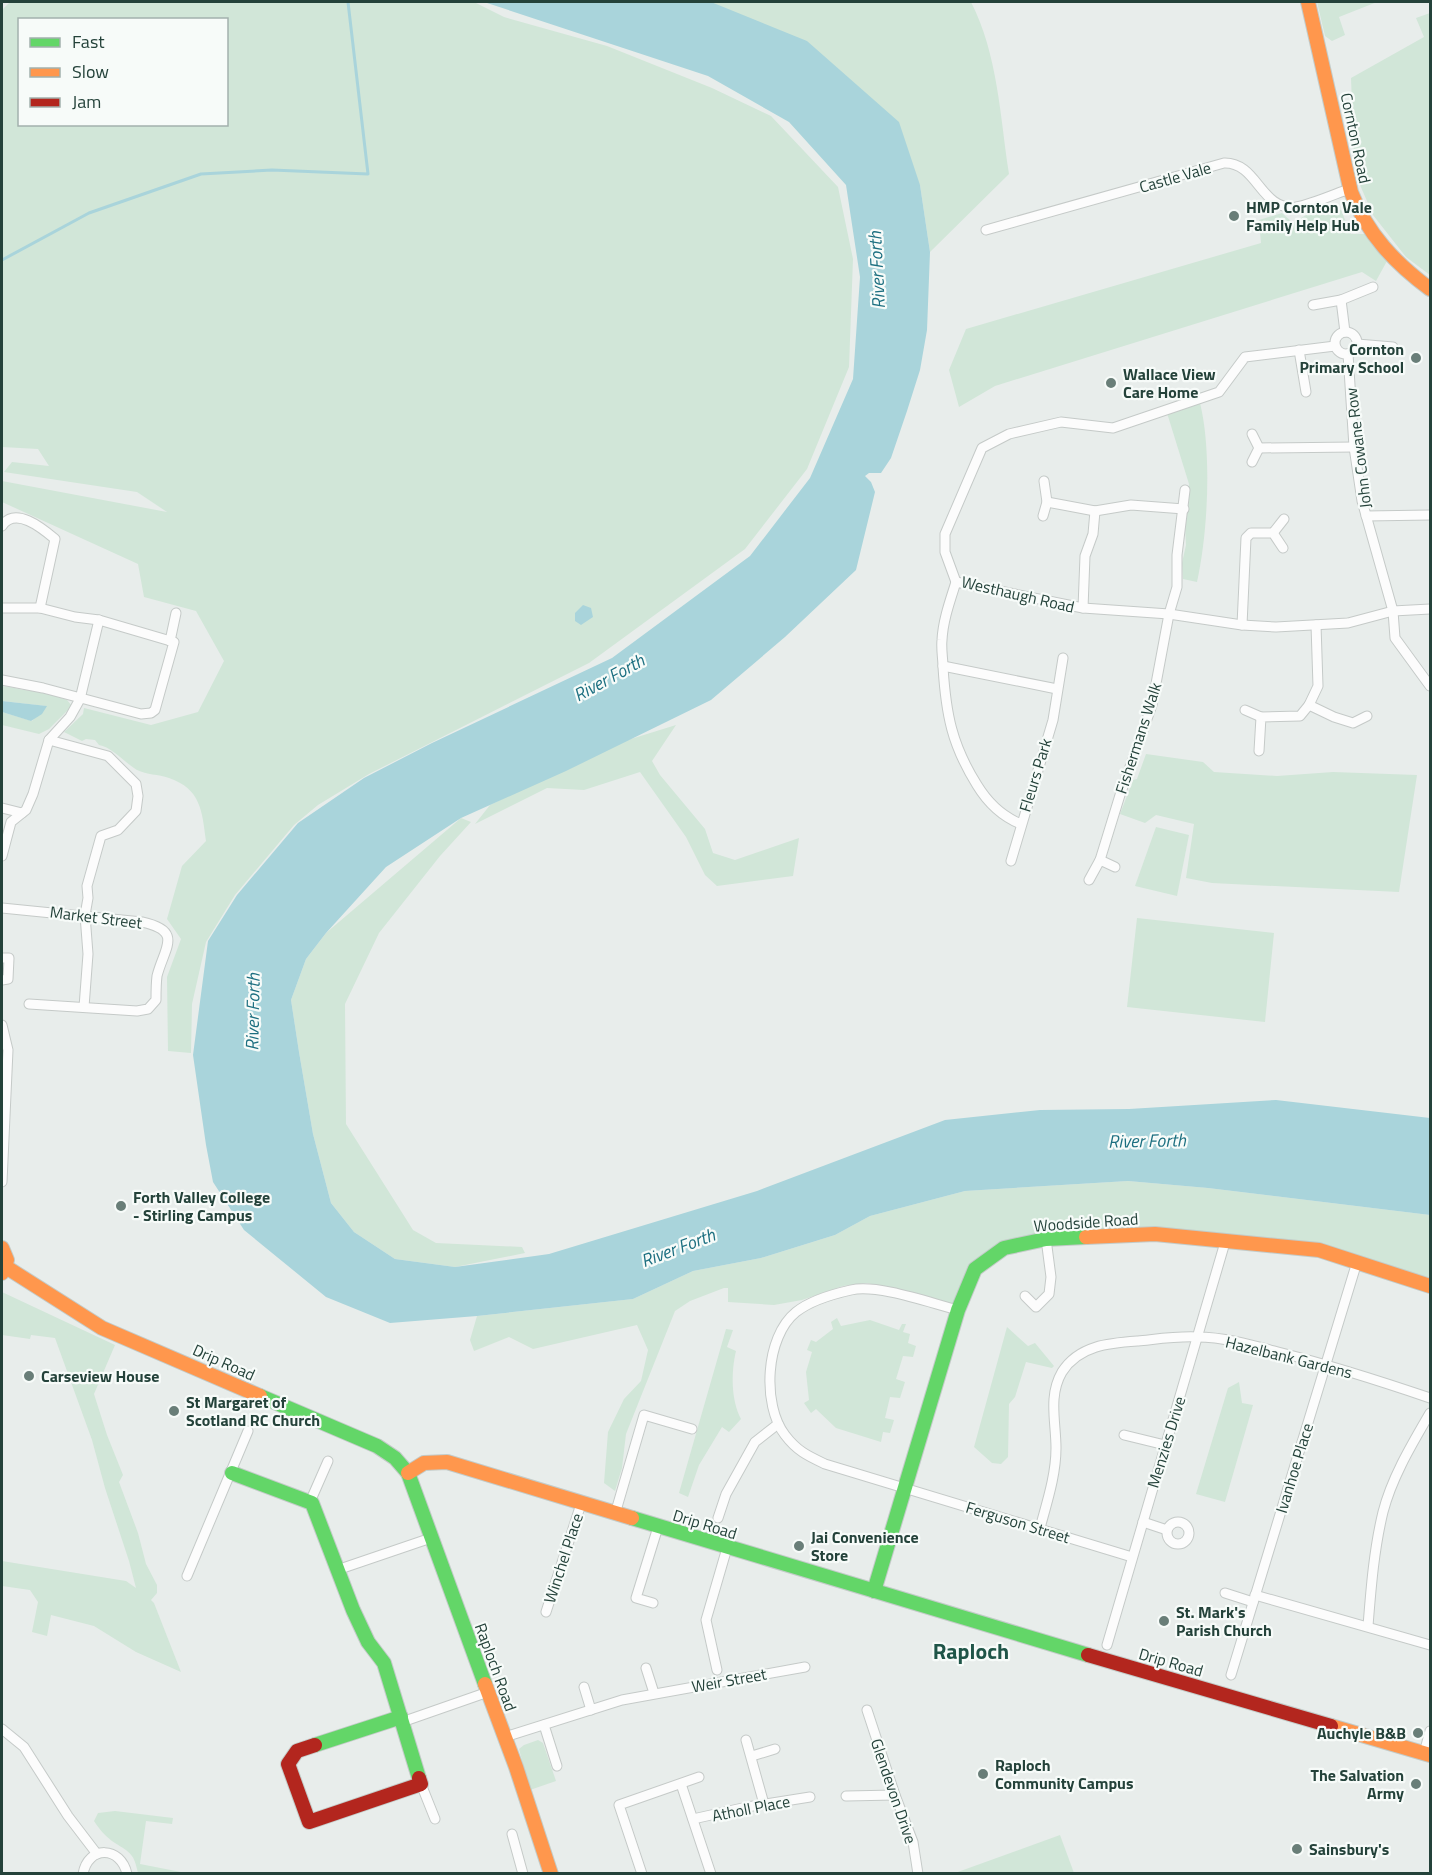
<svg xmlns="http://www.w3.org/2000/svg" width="1432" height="1875" font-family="'Titillium Web',sans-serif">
<rect width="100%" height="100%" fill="#e8edeb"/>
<!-- green -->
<g fill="#d1e6d8" fill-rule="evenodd">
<path d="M 10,2 L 474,2 L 504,17 L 607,46 L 712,88 L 771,116 L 838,187 L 853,259 L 849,367 L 807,469 L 745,549 L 589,663 L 369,774 L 318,805 L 294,825 L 235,895 L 206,942 L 192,1004 L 191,1053 L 168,1051 L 167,977 L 181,939 L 167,919 L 182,866 L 206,841 C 202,811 201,789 169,778 C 158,774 147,775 137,770 C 125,763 112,747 99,745 L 95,740 L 86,739 L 82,741 L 64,732 L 83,714 L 84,708 L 151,725 L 198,712 L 224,661 L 196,611 L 144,597 L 138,564 L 2,502 L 2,481 L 167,512 L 137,492 L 4,472 L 12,462 L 49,466 L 38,449 L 2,447 L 2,10 ZM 20,20 L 226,20 L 226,124 L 20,124 Z"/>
<path d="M 711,2 L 971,2 C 998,55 1000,116 1009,174 L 930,252 L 920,185 Z"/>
<polygon points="1317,2 1377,2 1339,17 1345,35 1332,41 1325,36"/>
<polygon points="1430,13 1430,275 1406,257 1373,215 1360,185 1354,157 1351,78 1424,37 1416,18"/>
<polygon points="1321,206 1341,210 1351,234 1365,234 1387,261 1376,281 1362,272 995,386 959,407 949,370 966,329 1261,243 1259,220 1282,213 1293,223"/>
<path d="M 1200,403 C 1212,451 1208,533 1197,582 L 1183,579 L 1182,563 L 1186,545 L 1185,525 L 1189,484 L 1167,413 Z"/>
<path d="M 2,686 C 14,687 23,691 35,691 L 37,689 L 67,700 L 72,706 L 49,729 L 39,734 L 2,725 L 2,712 L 32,721 L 46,706 L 2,701 Z"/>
<polygon points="676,725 652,761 660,775 705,829 713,853 735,860 799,838 793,876 717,886 705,875 686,837 640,772 584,790 547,788 475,824 490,805 605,747"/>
<polygon points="1146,754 1203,762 1214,772 1277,776 1333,772 1417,775 1399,892 1212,883 1186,878 1194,824 1156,815 1145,823 1120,814 1133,780 1137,779"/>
<polygon points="461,818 471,822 440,856 379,933 345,1004 346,1124 413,1230 436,1243 522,1247 525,1253 455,1267 395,1259 354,1232 331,1203 313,1134 299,1052 291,1000 306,959 326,933"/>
<polygon points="1156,827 1189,835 1177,896 1135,886"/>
<polygon points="1137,918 1274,933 1265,1022 1127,1007"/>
<polygon points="1128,1181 1208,1188 1430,1215 1430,1282 1311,1247 1078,1237 986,1256 955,1304 867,1283 843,1286 802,1300 774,1305 728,1302 728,1288 724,1288 690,1301 675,1311 626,1434 622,1468 615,1491 604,1483 608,1432 624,1399 641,1381 648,1350 637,1325 533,1349 509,1337 474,1351 470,1340 477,1316 633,1299 693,1271 761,1258 835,1235 870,1216 965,1191"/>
<polygon points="2,1292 115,1345 94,1394 107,1435 123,1475 119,1482 138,1533 146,1564 157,1585 157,1593 151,1600 154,1603 181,1672 136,1652 94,1626 51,1615 47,1636 32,1632 38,1602 30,1590 2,1586 2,1561 126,1581 136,1588 129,1561 105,1488 92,1440 55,1338 31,1335 30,1339 2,1335"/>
<polygon points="837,1318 841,1326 870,1320 899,1330 902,1324 906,1324 903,1332 910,1334 908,1343 916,1346 913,1357 903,1356 896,1379 905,1382 900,1398 890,1397 885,1418 894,1420 890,1433 883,1432 881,1442 836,1428 816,1409 811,1413 804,1403 809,1400 806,1372 812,1352 807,1350 811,1340 816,1342 833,1329 831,1322"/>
<polygon points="1007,1327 1028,1346 1035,1343 1054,1366 1052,1368 1026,1362 1015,1397 1009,1404 1008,1457 1001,1464 992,1463 974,1447"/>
<path d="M 726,1329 L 733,1330 L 727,1347 L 736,1351 C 731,1372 731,1400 741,1419 L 729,1432 L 722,1427 L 699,1465 L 688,1497 L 679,1493 Z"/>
<polygon points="1239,1382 1242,1403 1253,1405 1225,1502 1196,1494 1228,1388"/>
<polygon points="538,1740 543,1743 556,1781 530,1790 519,1749 524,1745"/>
<path d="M 115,1811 L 173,1818 L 172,1824 L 146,1821 L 140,1864 L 186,1873 L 138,1873 C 134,1854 131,1853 115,1843 C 107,1838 99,1829 94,1821 L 98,1813 Z"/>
<polygon points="1060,1835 1074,1873 955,1873"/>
</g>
<!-- water -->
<g fill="#a9d4db">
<polygon points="484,2 711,2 807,41 899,122 920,185 930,252 927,330 920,370 907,411 891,458 881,473 869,473 865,476 871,482 875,492 856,570 785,637 711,700 566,771 461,818 386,867 326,933 306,959 291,1000 299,1052 313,1134 331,1203 354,1232 395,1259 455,1267 549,1254 757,1191 945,1120 1040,1110 1129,1109 1276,1100 1430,1118 1430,1215 1208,1188 1128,1181 965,1191 870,1216 835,1235 761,1258 693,1271 633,1299 477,1316 390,1323 326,1297 244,1230 213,1182 206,1145 193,1055 208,941 237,895 298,823 364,778 432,743 612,658 750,556 810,478 853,379 860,277 846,185 789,122 708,76"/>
<polygon points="583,605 591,608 593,617 581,625 575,621 575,613"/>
<polygon points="2,701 47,706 42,714 31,721 2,712"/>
</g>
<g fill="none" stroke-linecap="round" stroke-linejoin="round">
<!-- stream -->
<polyline stroke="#a9d4db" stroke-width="3" points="2,260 89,213 201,174 272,170 368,174 348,2"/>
<!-- street casing -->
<g stroke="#c5cac8" stroke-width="11">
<g id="street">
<path d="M 986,230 L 1224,163 C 1258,162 1260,211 1296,207 C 1310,205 1335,194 1349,189"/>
<polyline points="1341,300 1345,332"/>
<polyline points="1313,305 1341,300 1373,287"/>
<circle cx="1346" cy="343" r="11"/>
<polyline points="1357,344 1393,347"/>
<polyline points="1299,350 1306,392"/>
<polyline points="1348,354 1354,447 1362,501 1393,611 1395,638 1430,686"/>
<polyline points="1252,434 1259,448 1252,462"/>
<polyline points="1259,448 1354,447"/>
<polyline points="1047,502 1095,511 1131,505 1184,509"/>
<polyline points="1043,516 1047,502 1044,481"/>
<polyline points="1366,516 1430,515"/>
<path d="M 2,526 C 15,506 42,528 55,539 L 40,608"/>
<polyline points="1273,533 1284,519"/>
<polyline points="956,582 945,552 945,534 982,448 1009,434 1061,422 1113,428 1219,392 1245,357 1335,346"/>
<polyline points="956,582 1083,608 1169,614 1242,625 1276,627 1348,623 1393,611 1430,609"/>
<path d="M 956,582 C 950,601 943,620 942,640 C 941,649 943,659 943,667 C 946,715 952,745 977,785 C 988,803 1001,816 1021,824"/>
<polyline points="2,608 40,608 75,617 99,620 174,642 155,710 151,713 141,714 43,688 2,680"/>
<polyline points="1083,608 1085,556 1093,534 1095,511"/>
<polyline points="1242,625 1246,538 1251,533 1273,533 1283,548"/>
<polyline points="170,641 176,613"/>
<polyline points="943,666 1057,689"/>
<polyline points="1309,705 1334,717 1353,723 1367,716"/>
<polyline points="1245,710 1261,717"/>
<polyline points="49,740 108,756 136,784 138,796 136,811 118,830 101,836 87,886 88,898 85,915 88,954 84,1007"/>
<polyline points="1259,751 1261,717 1300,716 1309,705 1318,686 1316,625"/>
<polyline points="2,808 22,813"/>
<polyline points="2,856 11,822 26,810 33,794 49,740 70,717 80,699 99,620"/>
<polyline points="1100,860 1115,867"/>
<polyline points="1011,861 1053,720 1063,658"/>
<polyline points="1089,880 1100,860 1120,795 1152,705 1169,614 1177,587 1177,555 1185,490"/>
<path d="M 2,908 L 142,922 C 184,931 164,948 157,976 C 156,984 156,992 156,1000 L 148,1009 L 137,1011 L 29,1004"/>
<polyline points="2,958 9,958 8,979 2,980"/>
<polyline points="2,1025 8,1050 2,1182"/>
<polyline points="1025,1296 1036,1307 1049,1294 1051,1277 1046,1239"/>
<path d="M 958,1310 C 930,1303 878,1284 851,1290 C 833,1294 810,1301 796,1312 C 765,1337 762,1405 785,1435 C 797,1451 808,1456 825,1464 L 1132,1557"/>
<polyline points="1124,1435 1165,1445"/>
<polyline points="310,1502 328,1461"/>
<polyline points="615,1514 644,1415 692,1429"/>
<polyline points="718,1518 726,1494 755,1442 778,1424"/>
<circle cx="1178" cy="1533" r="11"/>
<polyline points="1143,1522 1167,1530"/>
<path d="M 1040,1528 C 1047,1502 1056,1475 1056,1448 C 1056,1422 1048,1396 1062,1372 C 1079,1345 1110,1343 1138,1341 C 1158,1339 1178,1336 1197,1337 C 1224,1337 1252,1345 1278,1352 C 1330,1365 1380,1381 1430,1398"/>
<polyline points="337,1570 431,1538"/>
<polyline points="187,1576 248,1431"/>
<polyline points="1225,1593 1253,1602"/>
<polyline points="1255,1595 1430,1645"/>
<polyline points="653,1603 636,1598 658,1527"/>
<polyline points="546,1612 581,1504"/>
<path d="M 1368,1626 C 1371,1588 1374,1549 1383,1512 C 1392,1477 1412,1444 1430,1413"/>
<polyline points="1107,1645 1226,1239"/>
<polyline points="646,1668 654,1693"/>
<polyline points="717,1670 706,1620 727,1548"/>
<polyline points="1231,1675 1357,1262"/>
<polyline points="584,1687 591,1710"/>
<polyline points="867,1710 895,1795 913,1842 918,1874"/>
<polyline points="402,1722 488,1692"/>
<polyline points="544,1725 557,1766"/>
<polyline points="2,1729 24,1747 68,1816 97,1854"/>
<polyline points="505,1737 622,1700 805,1667"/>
<polyline points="746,1740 764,1804"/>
<polyline points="1424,1753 1430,1731"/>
<polyline points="752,1756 775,1749"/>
<polyline points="421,1784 435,1819"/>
<polyline points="681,1784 711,1874"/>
<polyline points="846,1796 895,1795"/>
<polyline points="693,1819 747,1807 810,1797"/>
<polyline points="512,1834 523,1874"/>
<path d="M 83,1874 C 88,1845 121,1846 127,1874"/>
<polyline points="642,1874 619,1805 699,1777"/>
</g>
</g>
<!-- fast casing -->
<g stroke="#c3cbc8" stroke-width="16">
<g id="fast">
<polyline points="260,1396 377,1446 395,1458 408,1473 485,1684"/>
<polyline points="232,1473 312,1503 353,1610 368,1642 384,1663 419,1778"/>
<polyline points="632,1518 1088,1655"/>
<polyline points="874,1591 958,1310 975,1269 1004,1248 1046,1239 1086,1237"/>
<polyline points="315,1745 401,1717"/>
</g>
</g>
<!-- slow casing -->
<g stroke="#c3cbc8" stroke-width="16">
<g id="slow">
<path d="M 1308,2 L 1351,192 C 1367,234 1395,263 1430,289"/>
<polyline points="1086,1237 1155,1234 1319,1250 1430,1286"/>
<polyline points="2,1248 7,1260 2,1273"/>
<polyline points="6,1267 102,1328 260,1396"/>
<polyline points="408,1473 424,1463 447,1462 632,1518"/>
<polyline points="485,1684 516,1767 551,1874"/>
<polyline points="1331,1726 1430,1755"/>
</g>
</g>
<!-- jam casing -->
<g stroke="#c3cbc8" stroke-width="16">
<g id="jam">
<polyline points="1088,1655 1331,1726"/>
<polyline points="315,1745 297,1751 288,1764 309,1822 421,1784 419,1778"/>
</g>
</g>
<!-- street -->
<use href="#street" stroke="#fcfcfc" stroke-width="9"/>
<!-- fast -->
<use href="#fast" stroke="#63d668" stroke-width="14"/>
<!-- slow -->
<use href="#slow" stroke="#ff974d" stroke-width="14"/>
<!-- jam -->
<use href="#jam" stroke="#b3261e" stroke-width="14"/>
</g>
<!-- markers -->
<g fill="#697e78" stroke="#f7fbf9" stroke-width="2">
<circle cx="1234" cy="216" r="6"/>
<circle cx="1416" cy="358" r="6"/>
<circle cx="1111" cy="383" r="6"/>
<circle cx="121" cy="1206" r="6"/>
<circle cx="29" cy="1376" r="6"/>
<circle cx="174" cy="1411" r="6"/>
<circle cx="799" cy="1546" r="6"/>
<circle cx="1164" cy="1621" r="6"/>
<circle cx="1418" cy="1733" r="6"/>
<circle cx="983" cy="1774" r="6"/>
<circle cx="1416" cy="1784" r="6"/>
<circle cx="1297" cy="1849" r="6"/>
</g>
<g text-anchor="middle" stroke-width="4.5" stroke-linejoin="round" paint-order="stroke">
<!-- street labels -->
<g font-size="16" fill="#24423a" stroke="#f7fbf9">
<text transform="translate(1356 138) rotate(78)" y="6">Cornton Road</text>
<text transform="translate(1175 177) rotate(-16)" y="6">Castle Vale</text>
<text transform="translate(1358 448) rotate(-97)" y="6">John Cowane Row</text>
<text transform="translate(1018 594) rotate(13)" y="6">Westhaugh Road</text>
<text transform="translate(1138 738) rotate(-72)" y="6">Fishermans Walk</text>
<text transform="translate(1035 775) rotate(-73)" y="6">Fleurs Park</text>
<text transform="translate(96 917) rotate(7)" y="6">Market Street</text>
<text transform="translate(1086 1222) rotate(-4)" y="6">Woodside Road</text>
<text transform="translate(1289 1357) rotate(14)" y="6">Hazelbank Gardens</text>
<text transform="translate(224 1362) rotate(24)" y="6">Drip Road</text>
<text transform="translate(1166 1442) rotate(-73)" y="6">Menzies Drive</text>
<text transform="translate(1294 1468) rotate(-73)" y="6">Ivanhoe Place</text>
<text transform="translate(1018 1522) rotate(17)" y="6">Ferguson Street</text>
<text transform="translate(705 1524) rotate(17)" y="6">Drip Road</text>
<text transform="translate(563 1558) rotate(-72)" y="6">Winchel Place</text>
<text transform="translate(1171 1662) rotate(16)" y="6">Drip Road</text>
<text transform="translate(496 1667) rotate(70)" y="6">Raploch Road</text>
<text transform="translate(729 1680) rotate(-10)" y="6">Weir Street</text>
<text transform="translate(894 1791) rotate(71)" y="6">Glendevon Drive</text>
<text transform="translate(751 1808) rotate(-11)" y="6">Atholl Place</text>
</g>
<!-- poi labels -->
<g font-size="16" font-weight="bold" fill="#24423a" stroke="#f7fbf9" text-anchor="start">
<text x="1246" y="213">HMP Cornton Vale<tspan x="1246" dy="18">Family Help Hub</tspan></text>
<text x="1404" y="355" text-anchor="end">Cornton<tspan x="1404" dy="18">Primary School</tspan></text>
<text x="1123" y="380">Wallace View<tspan x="1123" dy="18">Care Home</tspan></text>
<text x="133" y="1203">Forth Valley College<tspan x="133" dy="18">- Stirling Campus</tspan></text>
<text x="41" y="1382">Carseview House</text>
<text x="186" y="1408">St Margaret of<tspan x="186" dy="18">Scotland RC Church</tspan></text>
<text x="811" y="1543">Jai Convenience<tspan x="811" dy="18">Store</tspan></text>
<text x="1176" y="1618">St. Mark's<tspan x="1176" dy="18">Parish Church</tspan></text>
<text x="1406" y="1739" text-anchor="end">Auchyle B&amp;B</text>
<text x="995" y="1771">Raploch<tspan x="995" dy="18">Community Campus</tspan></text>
<text x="1404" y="1781" text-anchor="end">The Salvation<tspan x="1404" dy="18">Army</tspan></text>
<text x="1309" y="1855">Sainsbury's</text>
</g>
<!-- water labels -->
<g font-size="18" font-style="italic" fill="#1c6f80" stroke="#f7fbf9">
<text transform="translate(877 270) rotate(-93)" y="6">River Forth</text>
<text transform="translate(609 678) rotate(-29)" y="6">River Forth</text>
<text transform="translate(253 1012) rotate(-89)" y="6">River Forth</text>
<text transform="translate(1147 1141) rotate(-1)" y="6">River Forth</text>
<text transform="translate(678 1248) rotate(-21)" y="6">River Forth</text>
</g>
<!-- district labels -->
<g font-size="22" font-weight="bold" fill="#1f5548" stroke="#f7fbf9">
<text x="971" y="1659">Raploch</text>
</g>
</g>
<!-- border -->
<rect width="1432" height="1875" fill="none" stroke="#24423a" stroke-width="6"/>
<!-- legend -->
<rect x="18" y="18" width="210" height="108" fill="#f7fbf9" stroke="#a3b1ad" stroke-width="1.5"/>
<rect x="30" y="38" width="30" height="9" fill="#63d668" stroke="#a3b1ad" stroke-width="1.5"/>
<text x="72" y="48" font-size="18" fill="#24423a">Fast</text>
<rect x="30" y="68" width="30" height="9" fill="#ff974d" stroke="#a3b1ad" stroke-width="1.5"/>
<text x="72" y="78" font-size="18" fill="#24423a">Slow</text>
<rect x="30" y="98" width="30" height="9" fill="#b3261e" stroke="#a3b1ad" stroke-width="1.5"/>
<text x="72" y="108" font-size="18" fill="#24423a">Jam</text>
</svg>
